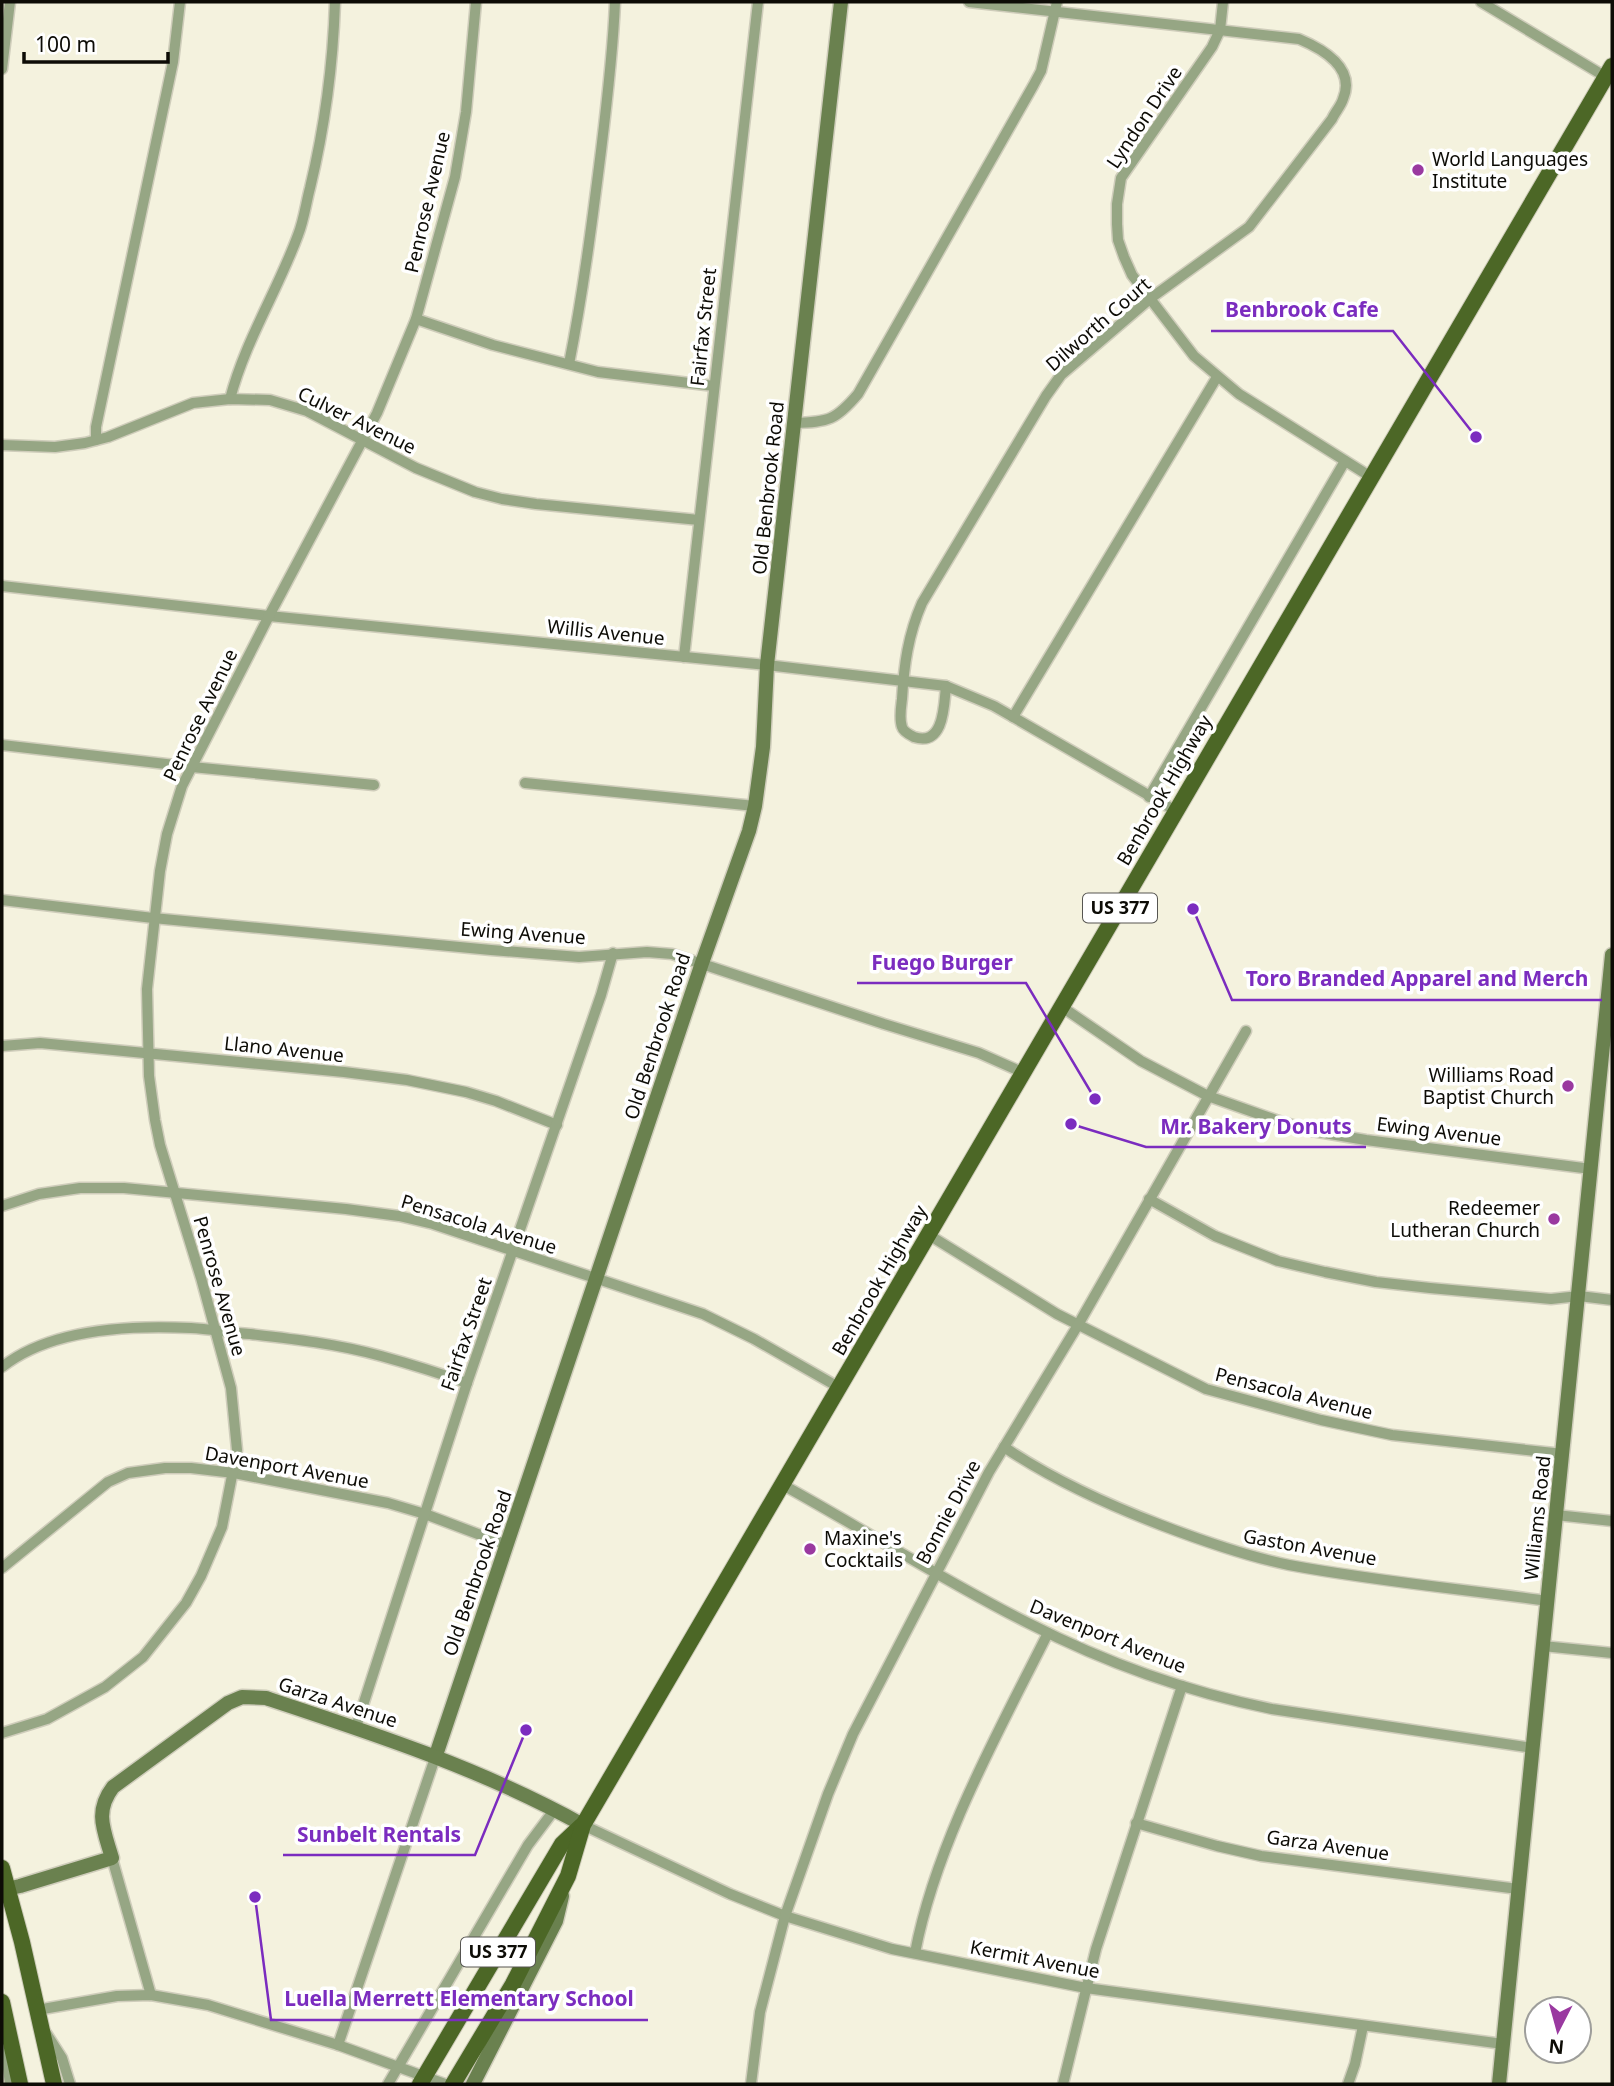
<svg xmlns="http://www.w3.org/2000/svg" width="1614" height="2086" font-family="'Noto Sans',sans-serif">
<rect width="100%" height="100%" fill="#f4f2de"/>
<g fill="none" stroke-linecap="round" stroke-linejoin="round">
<!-- street casing -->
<g stroke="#cfcdbb" stroke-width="13">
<g id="street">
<polyline points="1223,2 1220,30 1212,47 1121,178 1117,204 1117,224 1118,240 1124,257 1132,275 1194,356 1239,394 1371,477"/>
<polyline points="1481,2 1606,77"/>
<polyline points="2,69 10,2"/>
<polyline points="416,319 493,345 598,372 714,386"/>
<path d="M 569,364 C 583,293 592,223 601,151 C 607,102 613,52 615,2"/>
<path d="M 230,399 C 245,341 278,290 298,235 C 304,220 306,203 310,188 C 325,126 333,65 335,2"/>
<path d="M 794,423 C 829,422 836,420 858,394 L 1033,86 L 1041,71 L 1057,2"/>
<polyline points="96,440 96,427 173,62 180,2"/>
<polyline points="2,445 55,447 85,443 108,437 193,403 230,399 270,400 307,411 416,468 475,492 502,499 536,504 699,520"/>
<polyline points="2,586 269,616 767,665 946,686 994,706 1176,811"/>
<polyline points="684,657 758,2"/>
<path d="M 946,686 C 944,703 945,747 914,737 C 910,735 903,731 902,727 C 899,719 901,707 902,699 C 904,665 908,635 922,603 L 1046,396 L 1061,375 L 1151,298 L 1249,227 L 1332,119 C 1335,112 1341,106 1343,99 C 1356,68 1323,49 1299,39 L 969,2"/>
<polyline points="1013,717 1217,377"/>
<polyline points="2,745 192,767 374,785"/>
<polyline points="525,783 755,806"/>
<polyline points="1149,797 1345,461"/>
<polyline points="2,900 153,918 491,950 579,957 647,952 672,954 884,1024 979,1053 1024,1073"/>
<polyline points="1062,1007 1141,1061 1208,1096 1276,1120 1312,1131 1366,1140 1591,1169"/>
<polyline points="2,1046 40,1043 344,1072 407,1080 466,1092 496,1101 557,1125"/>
<polyline points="1149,1199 1215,1236 1278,1261 1325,1272 1376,1282 1430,1288 1551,1299 1579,1296 1612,1300"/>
<polyline points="2,1206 39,1194 80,1188 124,1188 346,1209 399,1216 433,1224 703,1314 754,1339 840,1388"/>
<polyline points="929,1235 1057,1314 1206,1389 1321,1420 1392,1435 1563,1454"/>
<path d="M 2,1367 C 51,1328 131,1325 191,1328 C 211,1329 230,1333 250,1334 C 294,1339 338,1344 381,1356 C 410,1364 439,1373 467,1383"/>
<path d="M 1004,1447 C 1053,1480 1106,1504 1161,1525 C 1203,1541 1245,1556 1289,1565 C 1374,1581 1462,1589 1548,1601"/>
<path d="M 783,1485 C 865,1530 944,1581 1028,1623 C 1104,1662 1188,1692 1272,1709 L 1533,1748"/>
<polyline points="1556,1515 1612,1521"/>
<polyline points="2,1568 108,1482 128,1473 165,1468 191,1468 234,1473 388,1503 425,1514 507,1545"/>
<polyline points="1543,1646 1612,1653"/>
<polyline points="356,1727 467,1383 601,995 613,953"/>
<polyline points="2,1733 47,1719 105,1687 143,1657 186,1603 201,1576 222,1527 237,1450 231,1388 201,1278 160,1145 155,1120 149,1076 147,989 160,871 167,834 182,786 269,616 377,413 416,319 455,177 466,112 476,2"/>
<polyline points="1136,1823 1217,1846 1261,1856 1518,1889"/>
<polyline points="583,1825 730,1894 785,1916 892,1949 1086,1988 1503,2044"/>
<polyline points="112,1858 151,1995"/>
<path d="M 915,1953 C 936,1843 998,1733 1048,1633"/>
<polyline points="37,2010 117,1996 151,1995 208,2005 338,2045 445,2084"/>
<polyline points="46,2033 62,2058 70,2084"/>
<polyline points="338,2045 436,1755"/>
<polyline points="8,2048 7,2061 10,2084"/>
<polyline points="388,2084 528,1845 555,1809"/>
<polyline points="751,2084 760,2012 785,1916 828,1794 853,1734 989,1472 1078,1325 1246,1031"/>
<polyline points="1063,2084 1096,1949 1182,1686"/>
<polyline points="1348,2084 1355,2064 1363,2026"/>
</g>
</g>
<!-- secondary casing -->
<g stroke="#cfcdbb" stroke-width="17">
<g id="secondary">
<polyline points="436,1755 702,963 749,831 755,806 763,747 767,665 841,2"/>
<path d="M 2,1890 L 20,1886 L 112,1858 C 104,1830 94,1812 113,1787 L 228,1703 L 242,1697 L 266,1698 C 375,1734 482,1769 583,1825"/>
<polyline points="473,2084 556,1921 562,1896"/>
<polyline points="1499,2084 1612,955"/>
</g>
</g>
<!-- primary casing -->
<g stroke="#cfcdbb" stroke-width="18">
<g id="primary">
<polyline points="2,1868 22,1942 54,2084"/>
<polyline points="2,2002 20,2084"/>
<polyline points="420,2084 562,1844 581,1826"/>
<polyline points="453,2084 513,1984 568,1876 583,1825 1612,66"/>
</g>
</g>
<!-- street -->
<use href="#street" stroke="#96a684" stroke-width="10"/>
<!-- secondary -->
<use href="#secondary" stroke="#6a814f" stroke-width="14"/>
<!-- primary -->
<use href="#primary" stroke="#4c6726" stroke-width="16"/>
</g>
<!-- markers -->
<g fill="#9a39a0" stroke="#fff" stroke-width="2.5">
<circle cx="1418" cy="170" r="7"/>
<circle cx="1568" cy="1086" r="7"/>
<circle cx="1554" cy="1219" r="7"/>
<circle cx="810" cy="1549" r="7"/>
</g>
<g text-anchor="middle" stroke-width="7" stroke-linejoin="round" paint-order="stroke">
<!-- shield labels -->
<g fill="#fff" stroke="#565551" stroke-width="2">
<rect x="1083" y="893.5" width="74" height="29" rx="5"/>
<rect x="461" y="1937.5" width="74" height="29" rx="5"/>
</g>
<g font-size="18" font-weight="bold" fill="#0d0c06">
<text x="1120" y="914">US 377</text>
<text x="498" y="1958">US 377</text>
</g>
<!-- street labels -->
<g font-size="19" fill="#0d0c06" stroke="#fff">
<text transform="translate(1144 117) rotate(-56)" y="7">Lyndon Drive</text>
<text transform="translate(427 202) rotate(-77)" y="7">Penrose Avenue</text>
<text transform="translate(1098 324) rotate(-41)" y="7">Dilworth Court</text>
<text transform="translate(703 327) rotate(-84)" y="7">Fairfax Street</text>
<text transform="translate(357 420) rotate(26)" y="7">Culver Avenue</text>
<text transform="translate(768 488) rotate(-84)" y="7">Old Benbrook Road</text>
<text transform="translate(606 632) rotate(6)" y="7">Willis Avenue</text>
<text transform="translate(200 715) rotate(-64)" y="7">Penrose Avenue</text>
<text transform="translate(1164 790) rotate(-60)" y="7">Benbrook Highway</text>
<text transform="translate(523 933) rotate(4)" y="7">Ewing Avenue</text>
<text transform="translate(657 1036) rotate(-72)" y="7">Old Benbrook Road</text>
<text transform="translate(284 1049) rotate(6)" y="7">Llano Avenue</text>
<text transform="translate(1439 1131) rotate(7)" y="7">Ewing Avenue</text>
<text transform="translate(479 1224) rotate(17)" y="7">Pensacola Avenue</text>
<text transform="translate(879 1280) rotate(-60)" y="7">Benbrook Highway</text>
<text transform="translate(220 1286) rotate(74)" y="7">Penrose Avenue</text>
<text transform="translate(466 1334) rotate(-71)" y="7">Fairfax Street</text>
<text transform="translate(1294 1393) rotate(14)" y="7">Pensacola Avenue</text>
<text transform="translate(287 1467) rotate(10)" y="7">Davenport Avenue</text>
<text transform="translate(948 1512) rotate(-62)" y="7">Bonnie Drive</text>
<text transform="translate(1537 1518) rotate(-84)" y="7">Williams Road</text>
<text transform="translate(1310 1547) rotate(10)" y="7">Gaston Avenue</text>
<text transform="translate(477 1573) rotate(-71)" y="7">Old Benbrook Road</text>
<text transform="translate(1108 1636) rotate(22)" y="7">Davenport Avenue</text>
<text transform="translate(338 1702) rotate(18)" y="7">Garza Avenue</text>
<text transform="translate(1328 1845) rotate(8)" y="7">Garza Avenue</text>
<text transform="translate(1035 1959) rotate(11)" y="7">Kermit Avenue</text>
</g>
<!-- poi labels -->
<g font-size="19" fill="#0d0c06" stroke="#fff" text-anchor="start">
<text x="1432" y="166">World Languages<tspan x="1432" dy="22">Institute</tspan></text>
<text x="1554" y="1082" text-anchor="end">Williams Road<tspan x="1554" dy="22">Baptist Church</tspan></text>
<text x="1540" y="1215" text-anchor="end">Redeemer<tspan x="1540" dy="22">Lutheran Church</tspan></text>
<text x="824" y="1545">Maxine's<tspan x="824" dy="22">Cocktails</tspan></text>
</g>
</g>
<!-- callouts -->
<path fill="none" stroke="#7b2cbf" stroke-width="2.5" d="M1476 437L1393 331H1211M1095 1099L1026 983H857M1193 909L1232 1000H1602M1071 1124L1146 1147H1366M526 1730L475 1855H283M255 1897L271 2020H648"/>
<g fill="#7b2cbf" stroke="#fff" stroke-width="2.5">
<circle cx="1476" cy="437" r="7"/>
<circle cx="1095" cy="1099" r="7"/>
<circle cx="1193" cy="909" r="7"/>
<circle cx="1071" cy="1124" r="7"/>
<circle cx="526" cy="1730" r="7"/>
<circle cx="255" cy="1897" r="7"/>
</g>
<g font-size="21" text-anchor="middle" font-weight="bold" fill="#7b2cbf" stroke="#fff" stroke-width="7" stroke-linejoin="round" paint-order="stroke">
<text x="1302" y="317">Benbrook Cafe</text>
<text x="942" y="970">Fuego Burger</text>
<text x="1417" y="986">Toro Branded Apparel and Merch</text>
<text x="1256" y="1134">Mr. Bakery Donuts</text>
<text x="379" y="1842">Sunbelt Rentals</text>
<text x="459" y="2006">Luella Merrett Elementary School</text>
</g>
<!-- border -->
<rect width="1614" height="2086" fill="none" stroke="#0d0c06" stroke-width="7"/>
<!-- north arrow -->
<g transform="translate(1558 2030) rotate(186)"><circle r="33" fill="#ffffff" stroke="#9e9e9b" stroke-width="2"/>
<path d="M0-5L12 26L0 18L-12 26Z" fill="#9a39a0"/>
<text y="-10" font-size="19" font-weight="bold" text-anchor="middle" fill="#0d0c06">N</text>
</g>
<!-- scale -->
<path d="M24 52v10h144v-10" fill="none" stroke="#0d0c06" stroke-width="3.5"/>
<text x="35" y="52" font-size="21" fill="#0d0c06" stroke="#ffffff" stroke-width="5" paint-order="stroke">100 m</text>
</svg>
